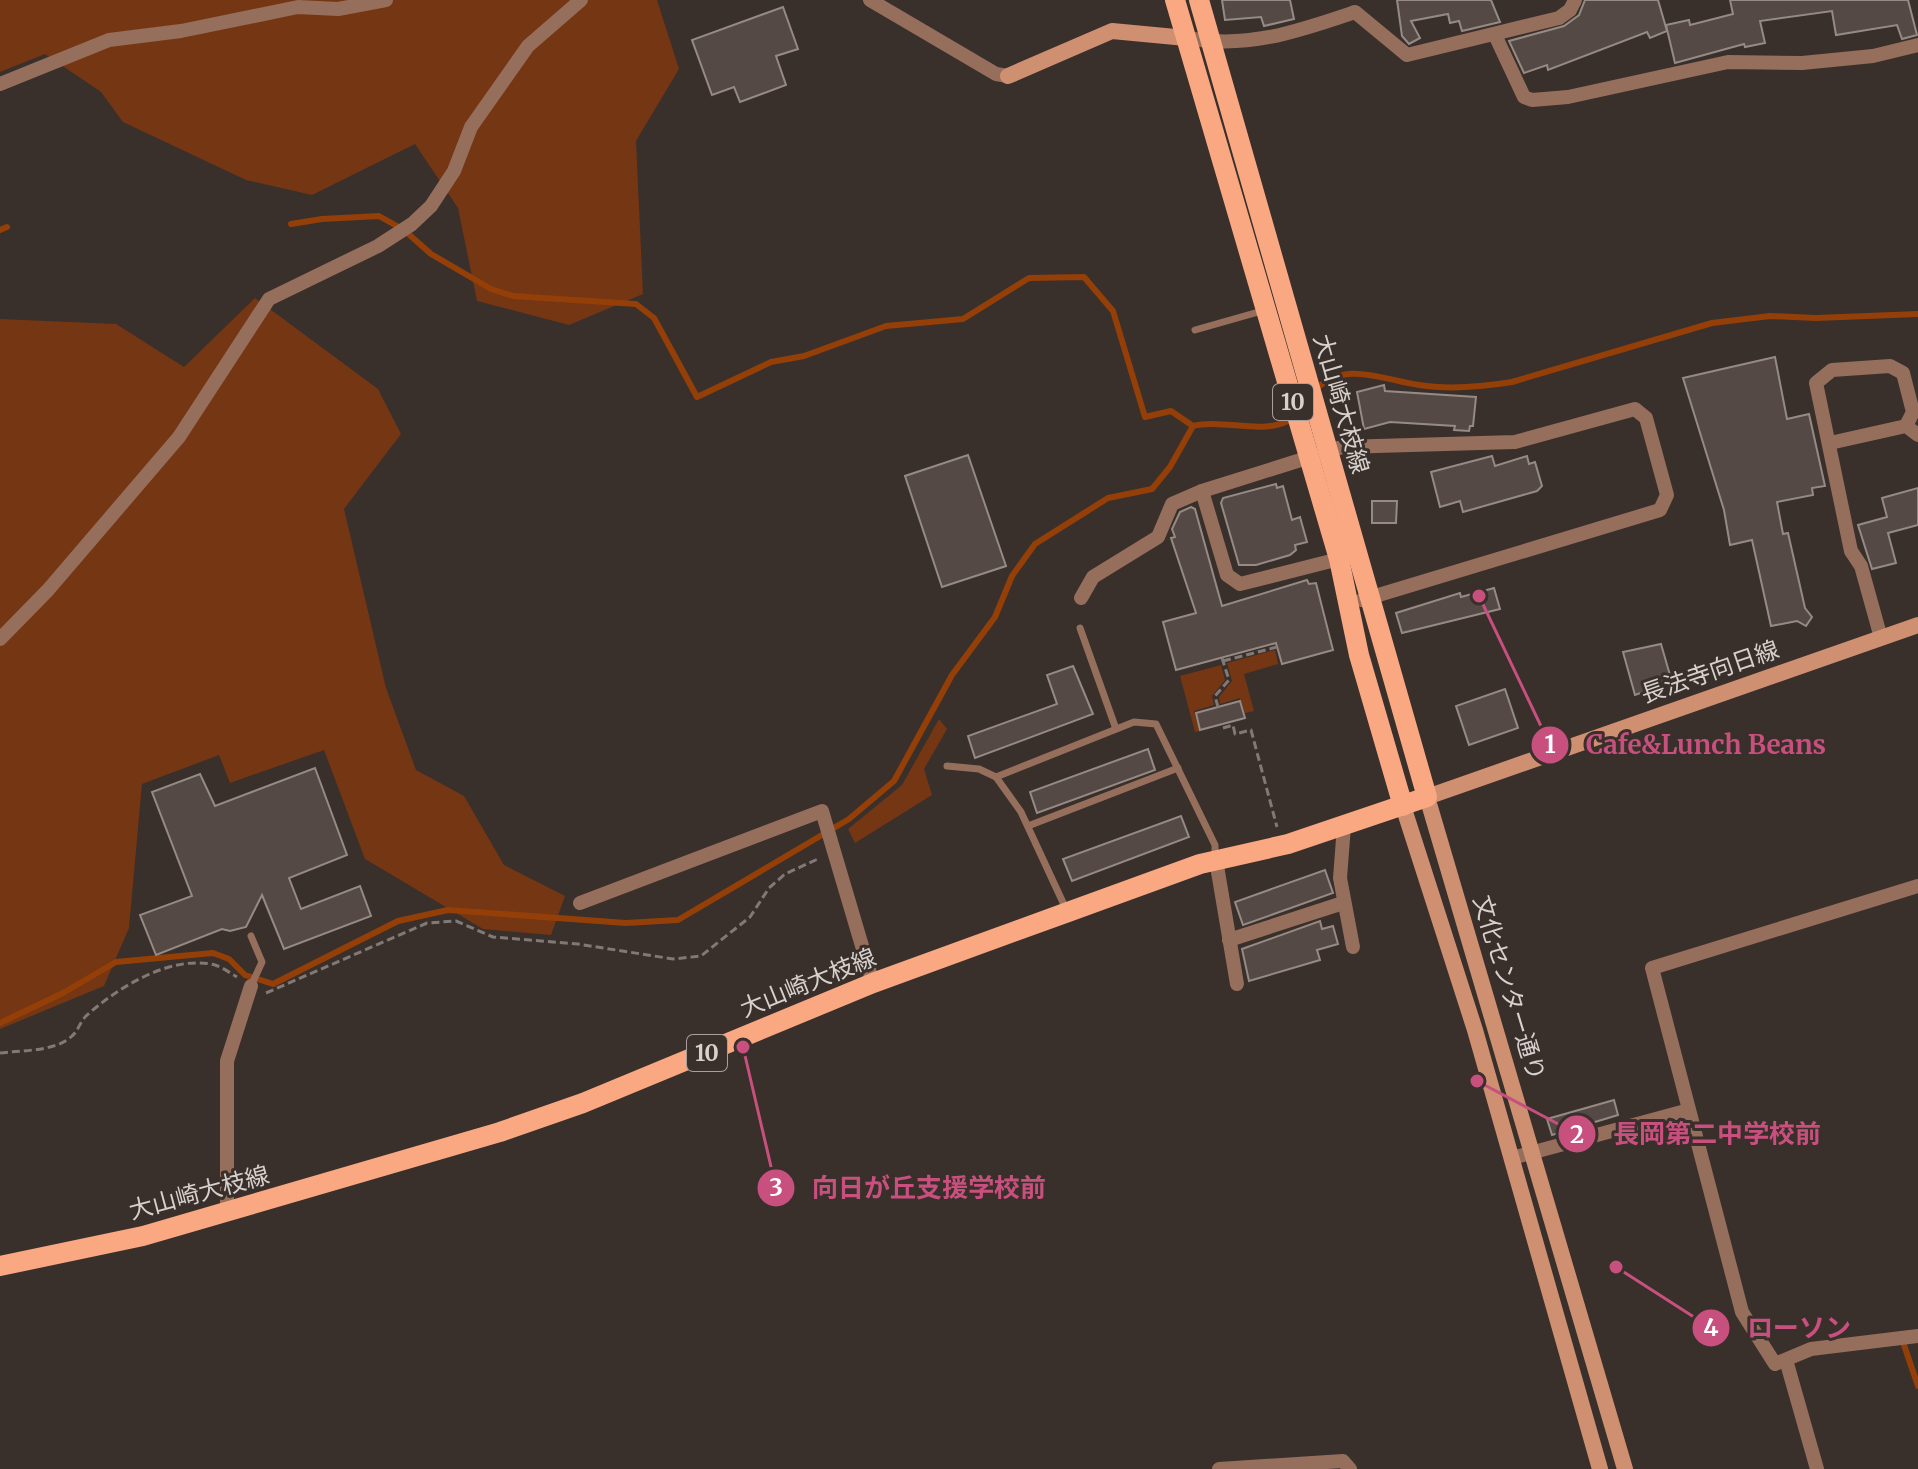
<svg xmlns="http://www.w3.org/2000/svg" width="1918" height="1469" font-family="Merriweather,'Noto Sans JP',serif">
<rect width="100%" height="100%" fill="#392f2b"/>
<!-- green -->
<g fill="#753613">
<polygon points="0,0 657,0 679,69 636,141 643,294 569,325 477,301 458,208 415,144 312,195 246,180 123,122 101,92 45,54 0,72"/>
<polygon points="255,298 378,389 401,434 344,509 386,688 416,770 464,796 504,865 565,896 551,935 483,929 365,859 324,750 230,783 219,755 142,784 129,928 104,986 0,1029 0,319 116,324 184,367"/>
<polygon points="1275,650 1278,664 1244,674 1254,711 1245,713 1240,698 1220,704 1219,697 1232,681 1227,663"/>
<polygon points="1221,665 1225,680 1212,696 1214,705 1194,711 1200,731 1195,732 1180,676"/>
<polygon points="939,719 947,729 924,769 932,795 855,843 848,829 902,785"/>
</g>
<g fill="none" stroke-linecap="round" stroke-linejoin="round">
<!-- stream -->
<g stroke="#943f08" stroke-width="6">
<polyline points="291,224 322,219 379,216 404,230 431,254 491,289 513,296 636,304 654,318 697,397 771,362 804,356 886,326 963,319 1029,278 1084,277 1113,311 1145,417 1171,411 1193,426"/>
<polyline points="0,230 7,227"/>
<path d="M 1314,391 C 1345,359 1382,380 1419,385 C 1450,390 1481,387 1512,382 L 1712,323 L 1770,316 L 1816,318 L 1918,314"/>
<path d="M 0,1023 L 63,993 L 116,962 L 213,953 L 229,959 L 245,975 L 273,984 L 398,921 L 448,910 L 626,923 L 678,920 L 849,819 L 894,781 L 952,675 L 995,617 L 1012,576 L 1035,544 L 1108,498 L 1152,489 L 1170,467 L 1193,426 C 1223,418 1267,437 1292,418"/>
<polyline points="1904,1345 1918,1386"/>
</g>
</g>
<!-- building -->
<g fill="#544944" stroke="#968a85" stroke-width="2">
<polygon points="1222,0 1290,0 1294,19 1264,26 1261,17 1225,20"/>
<polygon points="1397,0 1491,0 1500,22 1462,31 1459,21 1450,23 1448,14 1411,21 1420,38 1409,44 1402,36"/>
<polygon points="1585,0 1658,0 1667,31 1650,38 1647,32 1548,70 1547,65 1524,73 1509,41 1564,26 1579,15"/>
<polygon points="1730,0 1908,0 1917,35 1902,39 1897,25 1836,35 1832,11 1760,21 1765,43 1745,47 1744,44 1675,63 1666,25 1689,20 1690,25 1733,14"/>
<polygon points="783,7 798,49 776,56 786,85 740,102 734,87 712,95 692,40"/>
<polygon points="1775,357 1787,419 1809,414 1825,486 1812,488 1813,495 1777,502 1783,534 1788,533 1805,608 1812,617 1806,626 1797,621 1771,626 1752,540 1730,545 1724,510 1683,378"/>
<polygon points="1384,385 1385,391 1476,397 1473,426 1470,426 1469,431 1454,430 1455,426 1390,422 1364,429 1357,392"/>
<polygon points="968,455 1006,566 942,587 905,476"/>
<polygon points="1492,456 1495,466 1527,456 1529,464 1535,462 1542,486 1537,491 1463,512 1460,501 1440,507 1431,472"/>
<polygon points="1276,484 1277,488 1283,486 1292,520 1300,517 1307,542 1295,545 1296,550 1290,555 1256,565 1239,565 1221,503 1223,498"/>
<polygon points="1918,488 1918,525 1888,533 1896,563 1872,569 1858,525 1887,517 1882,498"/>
<polygon points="1372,501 1397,501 1396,523 1372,523"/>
<polygon points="1191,507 1195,509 1222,606 1307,580 1309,584 1316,583 1333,650 1282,664 1276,643 1176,670 1163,622 1196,613 1171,538 1175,537 1172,529 1180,512"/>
<polygon points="1494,588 1500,609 1402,633 1396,613 1460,593 1461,597"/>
<polygon points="1661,644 1672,682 1635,695 1623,652"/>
<polygon points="1073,666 1093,714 975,758 968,736 1057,704 1047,675"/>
<polygon points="1505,689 1518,728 1469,745 1456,706"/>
<polygon points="1240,701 1245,718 1200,730 1196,713"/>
<polygon points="1148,749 1155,770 1037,813 1030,792"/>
<polygon points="315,768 347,855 289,878 301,909 360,886 371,916 284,949 262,895 246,927 230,931 222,929 156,955 140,915 192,896 152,792 200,774 215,806"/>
<polygon points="1181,816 1189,837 1072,881 1063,859"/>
<polygon points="1325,870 1333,893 1243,925 1235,902"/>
<polygon points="1320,921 1322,929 1333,926 1338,944 1317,950 1320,960 1249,981 1242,949"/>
<polygon points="1614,1100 1618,1115 1552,1135 1547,1119"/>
</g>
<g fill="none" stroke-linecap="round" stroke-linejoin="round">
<!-- path -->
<g stroke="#817976" stroke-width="3" stroke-dasharray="8 4" stroke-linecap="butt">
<polyline points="1223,661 1277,647"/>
<polyline points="1218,707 1215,696 1229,680 1222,658"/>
<polyline points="1223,728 1233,725 1235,734 1251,730 1277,827"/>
<polyline points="266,993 427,923 456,921 493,937 578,944 673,959 701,956 750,917 769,888 785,874 820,858"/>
<path d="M 0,1053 C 22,1050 55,1052 72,1036 C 78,1031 80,1022 86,1016 C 117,988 171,954 215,965 C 222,967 230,973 237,977"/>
</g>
<!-- lane -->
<g stroke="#966e5c" stroke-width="7">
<polyline points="1195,330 1262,311"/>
<polyline points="1080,628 1116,729"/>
<polyline points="947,766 979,769 996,777 1134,722 1156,724 1215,845 1215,857"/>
<polyline points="996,777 1021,812 1066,909"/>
<polyline points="1028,826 1178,768"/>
<polyline points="251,936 262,962 251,986"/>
</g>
<!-- street -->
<g stroke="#966e5c" stroke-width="14">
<polyline points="870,0 996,74 1008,76"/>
<polyline points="1495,35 1524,97 1532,100 1568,97 1728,62 1802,63 1873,56 1918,45"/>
<path d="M 1186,38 C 1248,49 1296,32 1355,12 L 1407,55 L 1559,18 L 1570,10 L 1575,0"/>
<polyline points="0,84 109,40 181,31 298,7 338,9 386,0"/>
<polyline points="1830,443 1906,426 1918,435"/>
<polyline points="1339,559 1240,584 1227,575 1202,491 1342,447 1515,442 1635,409 1646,418 1667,495 1660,510 1362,600"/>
<polyline points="1081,598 1093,577 1158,537 1172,504 1202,491"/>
<polyline points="1881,638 1861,566 1851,551 1816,383 1832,370 1890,366 1903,373 1913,412 1906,426"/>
<polyline points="0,639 48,590 179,437 269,299 378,246 412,224 431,206 454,171 471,127 528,46 581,0"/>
<polyline points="1344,826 1340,878 1353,947"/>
<polyline points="1216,860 1237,984"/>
<polyline points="1918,886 1652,968 1742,1312 1775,1364 1811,1349 1918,1336"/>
<polyline points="580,903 822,811 873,983"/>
<polyline points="1229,940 1343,903"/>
<polyline points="1512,1158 1689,1110"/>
<polyline points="227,1213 227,1061 251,986"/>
<polyline points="1786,1360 1817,1469"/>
<polyline points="1219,1469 1343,1461 1350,1469"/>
</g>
<!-- secondary -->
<g stroke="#cf8f71" stroke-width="16">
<polyline points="1008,76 1112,31 1186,38"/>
<polyline points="1403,806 1475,1030 1600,1469"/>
<polyline points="1625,1469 1427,797 1918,625"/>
</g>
<!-- primary -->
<g stroke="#faa882" stroke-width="20">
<polyline points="1175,0 1339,559 1359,655 1403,806"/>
<polyline points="0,1266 143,1236 500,1132 583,1103 873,983 1068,912 1200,864 1288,844 1427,797 1199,0"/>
</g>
</g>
<g text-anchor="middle" stroke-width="6" stroke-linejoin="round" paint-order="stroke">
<!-- shield labels -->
<g fill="#392f2b" stroke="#a8a09d" stroke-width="2">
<rect x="1273" y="384" width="40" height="36" rx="6"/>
<rect x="687" y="1035" width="40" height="36" rx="6"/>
</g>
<g font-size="22" font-weight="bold" fill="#d7d1ce">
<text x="1293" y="410">10</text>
<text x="707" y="1061">10</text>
</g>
<!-- street labels -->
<g font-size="24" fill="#d7d1ce" stroke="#392f2b">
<text transform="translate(1341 404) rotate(74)" y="8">大山崎大枝線</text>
<text transform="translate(1710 672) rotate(-19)" y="8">長法寺向日線</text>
<text transform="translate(808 983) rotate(-22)" y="8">大山崎大枝線</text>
<text transform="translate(1509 988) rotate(73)" y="8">文化センター通り</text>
<text transform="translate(199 1193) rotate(-15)" y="8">大山崎大枝線</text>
</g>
</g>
<!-- callouts -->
<path fill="none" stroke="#c8507e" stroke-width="3" d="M1479 596L1550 745M1477 1081L1577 1134M743 1047L776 1188M1616 1267L1711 1328"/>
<g fill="#c8507e" stroke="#392f2b" stroke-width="3">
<circle cx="1479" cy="596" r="8"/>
<circle cx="1477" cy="1081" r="8"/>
<circle cx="743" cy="1047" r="8"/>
<circle cx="1616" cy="1267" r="8"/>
<circle cx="1550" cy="745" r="20"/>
<circle cx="1577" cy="1134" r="20"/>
<circle cx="776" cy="1188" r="20"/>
<circle cx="1711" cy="1328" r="20"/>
</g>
<g font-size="24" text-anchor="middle" font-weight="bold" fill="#fff">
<text x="1550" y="753">1</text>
<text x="1577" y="1143">2</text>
<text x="776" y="1196">3</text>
<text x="1711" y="1336">4</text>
</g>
<g font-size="26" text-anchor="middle" font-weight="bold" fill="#c8507e" stroke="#392f2b" stroke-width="6" stroke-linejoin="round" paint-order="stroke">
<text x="1706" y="754">Cafe&amp;Lunch Beans</text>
<text x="1717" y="1143">長岡第二中学校前</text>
<text x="929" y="1197">向日が丘支援学校前</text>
<text x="1799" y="1337">ローソン</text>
</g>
</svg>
